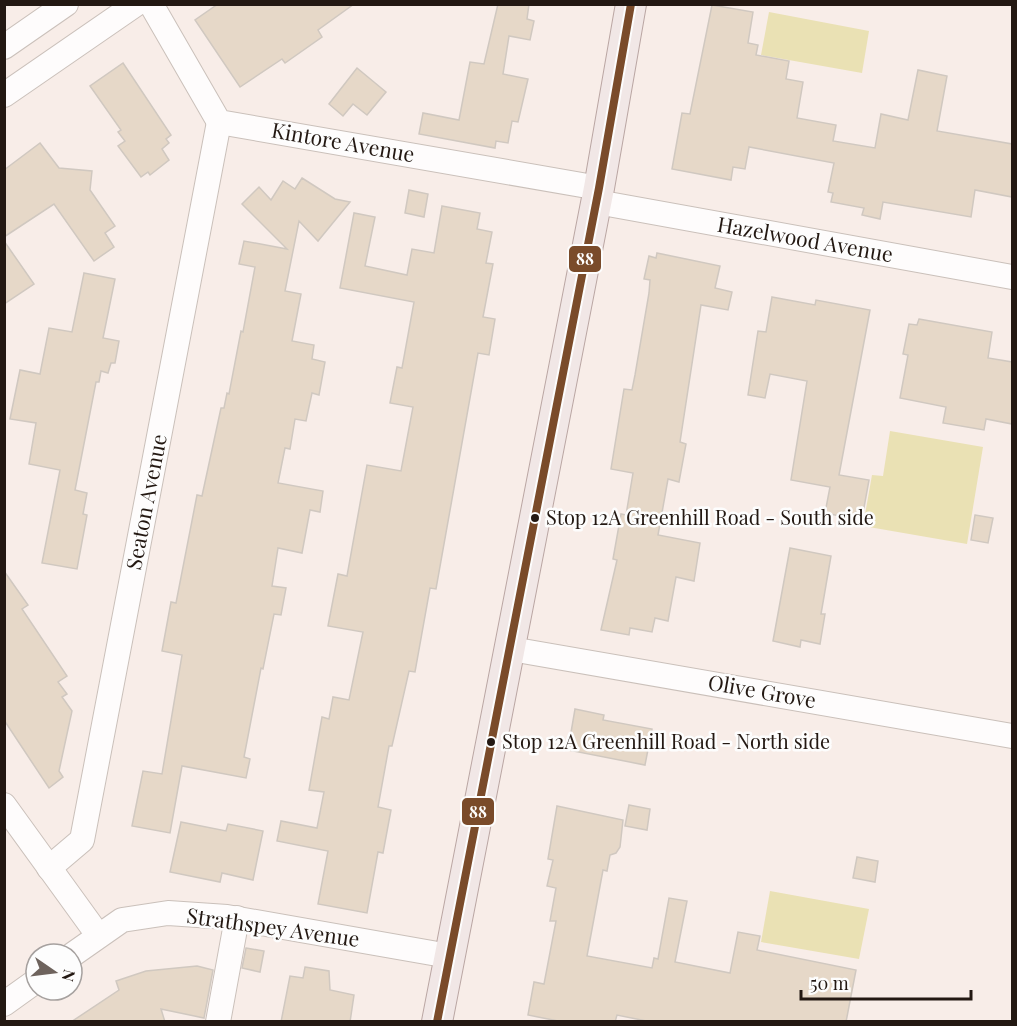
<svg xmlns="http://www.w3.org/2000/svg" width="1017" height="1026" font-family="'Playfair Display',serif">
<rect width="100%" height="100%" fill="#f8ede8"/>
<!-- green -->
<g fill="#eae1b4">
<polygon points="769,12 869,31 862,73 761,55"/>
<polygon points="890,431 983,447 967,544 863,526 872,475 883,476"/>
<polygon points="770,891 869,909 859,959 761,942"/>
</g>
<!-- building -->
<g fill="#e6d8c8" stroke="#d0c8c0" stroke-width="1.5">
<polygon points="218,4 354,4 318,30 322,37 285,63 282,59 240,87 195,20"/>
<polygon points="498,4 529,4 527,19 534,21 530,40 509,36 503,74 528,79 518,122 512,121 508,143 496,141 495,148 419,134 423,113 459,120 470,62 484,64"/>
<polygon points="712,5 753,12 748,43 758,45 756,55 789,61 786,79 803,82 797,118 836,125 833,141 875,148 881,114 908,120 918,70 947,76 937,131 1012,144 1012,197 975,190 971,217 883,202 880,219 862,215 864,208 831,202 833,193 828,192 834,163 749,147 745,169 733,167 731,180 672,169 682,113 690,114"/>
<polygon points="123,63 171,135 166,139 169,143 162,149 169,160 150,175 148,172 141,177 118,146 125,141 118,132 121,130 90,86"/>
<polygon points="357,68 386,92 367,115 353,104 343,116 329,104"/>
<polygon points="40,143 59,168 92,171 90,190 115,226 105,233 114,247 94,261 54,204 4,237 4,170"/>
<polygon points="302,178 335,199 350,202 318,241 299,221 285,291 301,294 292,341 314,345 312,359 325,362 319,395 312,393 306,421 295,419 290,449 285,448 278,483 323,491 320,512 310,510 302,553 278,548 272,586 286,588 281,615 274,614 263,669 261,668 244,757 250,759 246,778 182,766 170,833 132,826 143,771 162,774 182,655 162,651 171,602 176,603 197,495 202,496 221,408 224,408 227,393 229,394 241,331 243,332 255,267 239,264 244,241 287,249 242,204 259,187 271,200 283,181 295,189"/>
<polygon points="409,190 428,194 424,217 405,213"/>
<polygon points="442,206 480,213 477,229 492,232 486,263 493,264 483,317 495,319 489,355 478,353 436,589 430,588 415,672 409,671 392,746 389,746 378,807 391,810 383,853 378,852 367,913 318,904 328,851 277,841 281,821 317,828 324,792 309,790 322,717 329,719 333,697 349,700 363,632 328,626 338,574 347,576 367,465 401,471 413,407 390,403 397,367 402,368 414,302 340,288 354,213 375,217 365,266 407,275 412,249 434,253"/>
<polygon points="4,241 34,284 4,304"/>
<polygon points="657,253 720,266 715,288 732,292 728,310 701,305 680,442 686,444 679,482 668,479 658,535 700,543 694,581 676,577 668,621 655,618 652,632 630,628 629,635 601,630 617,560 613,559 621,514 626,515 633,473 611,469 624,389 632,390 635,375 649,293 650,280 644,279 649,256 656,258"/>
<polygon points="84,273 115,279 103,338 119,341 115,363 111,363 108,373 101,371 99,382 96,382 75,490 87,493 83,514 87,515 77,569 42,563 60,470 29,464 36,423 10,419 20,370 40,374 49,328 72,332"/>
<polygon points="772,297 815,305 816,300 870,310 839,475 869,480 863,513 856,512 855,519 825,513 830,487 791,480 807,381 770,374 765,398 748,395 758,331 766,332"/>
<polygon points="919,319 992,332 988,358 1012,362 1012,424 986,419 984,430 943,423 946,407 900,398 908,355 903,354 909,324 917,325"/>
<polygon points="975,515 993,518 988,543 971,540"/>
<polygon points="790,548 831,556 821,614 825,614 820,644 801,640 800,647 773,641"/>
<polygon points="4,571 28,605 22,609 67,676 58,682 67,694 62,697 72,711 59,771 63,777 49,788 4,720"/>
<polygon points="575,709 604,715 603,720 652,729 645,765 568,750"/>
<polygon points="629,805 650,809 647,830 625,826"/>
<polygon points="557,806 623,820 620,847 616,853 610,855 607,871 603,870 587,956 652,968 654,958 658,959 669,898 687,901 675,962 730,973 738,932 760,936 757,950 856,970 846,1022 651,1022 617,1015 615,1022 563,1022 528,1015 534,982 544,984 556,921 550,921 556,888 547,886 553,860 548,859"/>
<polygon points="181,822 226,831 228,824 263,831 253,880 222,873 220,882 170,872"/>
<polygon points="857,857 878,861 875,882 853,878"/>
<polygon points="246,948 264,951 260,972 242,968"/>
<polygon points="197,966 213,970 204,1018 161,1009 165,1022 71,1022 119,990 116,981 146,971"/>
<polygon points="305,967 329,971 330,990 354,995 350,1022 281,1022 290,976 303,978"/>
</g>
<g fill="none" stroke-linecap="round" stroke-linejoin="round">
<!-- minor casing -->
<g stroke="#cac0ba" stroke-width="26">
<g id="minor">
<polyline points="151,4 219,122 599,188"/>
<polyline points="4,47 66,4"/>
<polyline points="4,95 136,4"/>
<polyline points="597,202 1012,277"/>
<polyline points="511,649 1012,736"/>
<polyline points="4,805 98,935"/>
<polyline points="49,868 82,840 219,122"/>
<polyline points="72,955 122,920 168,913 227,917 449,956"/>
<polyline points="4,1004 36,981"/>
<polyline points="218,1022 237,918"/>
</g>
</g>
<!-- major casing -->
<g stroke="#baa6a3" stroke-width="32">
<polyline id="major" points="437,1022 599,188 631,4"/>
</g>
<!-- minor -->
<use href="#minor" stroke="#fefcfc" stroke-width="24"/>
<!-- major -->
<use href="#major" stroke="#f1e7e6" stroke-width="30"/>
<!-- bus-1 casing -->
<g stroke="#fdfdfd" stroke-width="12">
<polyline id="bus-1" points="437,1022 599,188 631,4"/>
</g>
<!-- bus-1 -->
<use href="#bus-1" stroke="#7a4b2a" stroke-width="8"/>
</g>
<!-- markers -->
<g fill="#231812" stroke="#fdfdfd" stroke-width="2">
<circle cx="535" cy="518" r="5"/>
<circle cx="491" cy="742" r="5"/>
</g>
<g text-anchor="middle" stroke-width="5" stroke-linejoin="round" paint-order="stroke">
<!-- bus labels -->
<g font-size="20" fill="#231812" stroke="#fdfdfd" text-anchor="start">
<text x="546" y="525">Stop 12A Greenhill Road - South side</text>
<text x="502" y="749">Stop 12A Greenhill Road - North side</text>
</g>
<!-- street labels -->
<g font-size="21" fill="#231812" stroke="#fdfdfd">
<text transform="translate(343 143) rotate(10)" y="7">Kintore Avenue</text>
<text transform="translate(805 240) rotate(10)" y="7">Hazelwood Avenue</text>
<text transform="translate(147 502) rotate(-79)" y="7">Seaton Avenue</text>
<text transform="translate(762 692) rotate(10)" y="7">Olive Grove</text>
<text transform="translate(273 928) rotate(8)" y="7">Strathspey Avenue</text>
</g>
</g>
<g stroke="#fdfdfd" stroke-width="2">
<rect x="568" y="245" width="34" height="28" rx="6" fill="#7a4b2a"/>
<rect x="461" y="797" width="34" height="29" rx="6" fill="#7a4b2a"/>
</g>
<g font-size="16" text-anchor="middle" font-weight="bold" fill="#fff">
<text x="585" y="265">88</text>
<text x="478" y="818">88</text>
</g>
<!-- border -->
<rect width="1017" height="1026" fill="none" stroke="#231812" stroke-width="12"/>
<!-- north arrow -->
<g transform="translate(54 972) rotate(104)"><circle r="28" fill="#fdfdfd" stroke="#a6a19f" stroke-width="1.5"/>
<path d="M0-4.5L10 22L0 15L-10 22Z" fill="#6e635d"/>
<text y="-9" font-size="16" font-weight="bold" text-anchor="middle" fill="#231812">N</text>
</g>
<!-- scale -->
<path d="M801 990v9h170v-9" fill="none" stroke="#231812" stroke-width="3"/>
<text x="810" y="990" font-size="18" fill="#231812" stroke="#fdfdfd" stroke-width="4.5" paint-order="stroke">50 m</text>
</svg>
